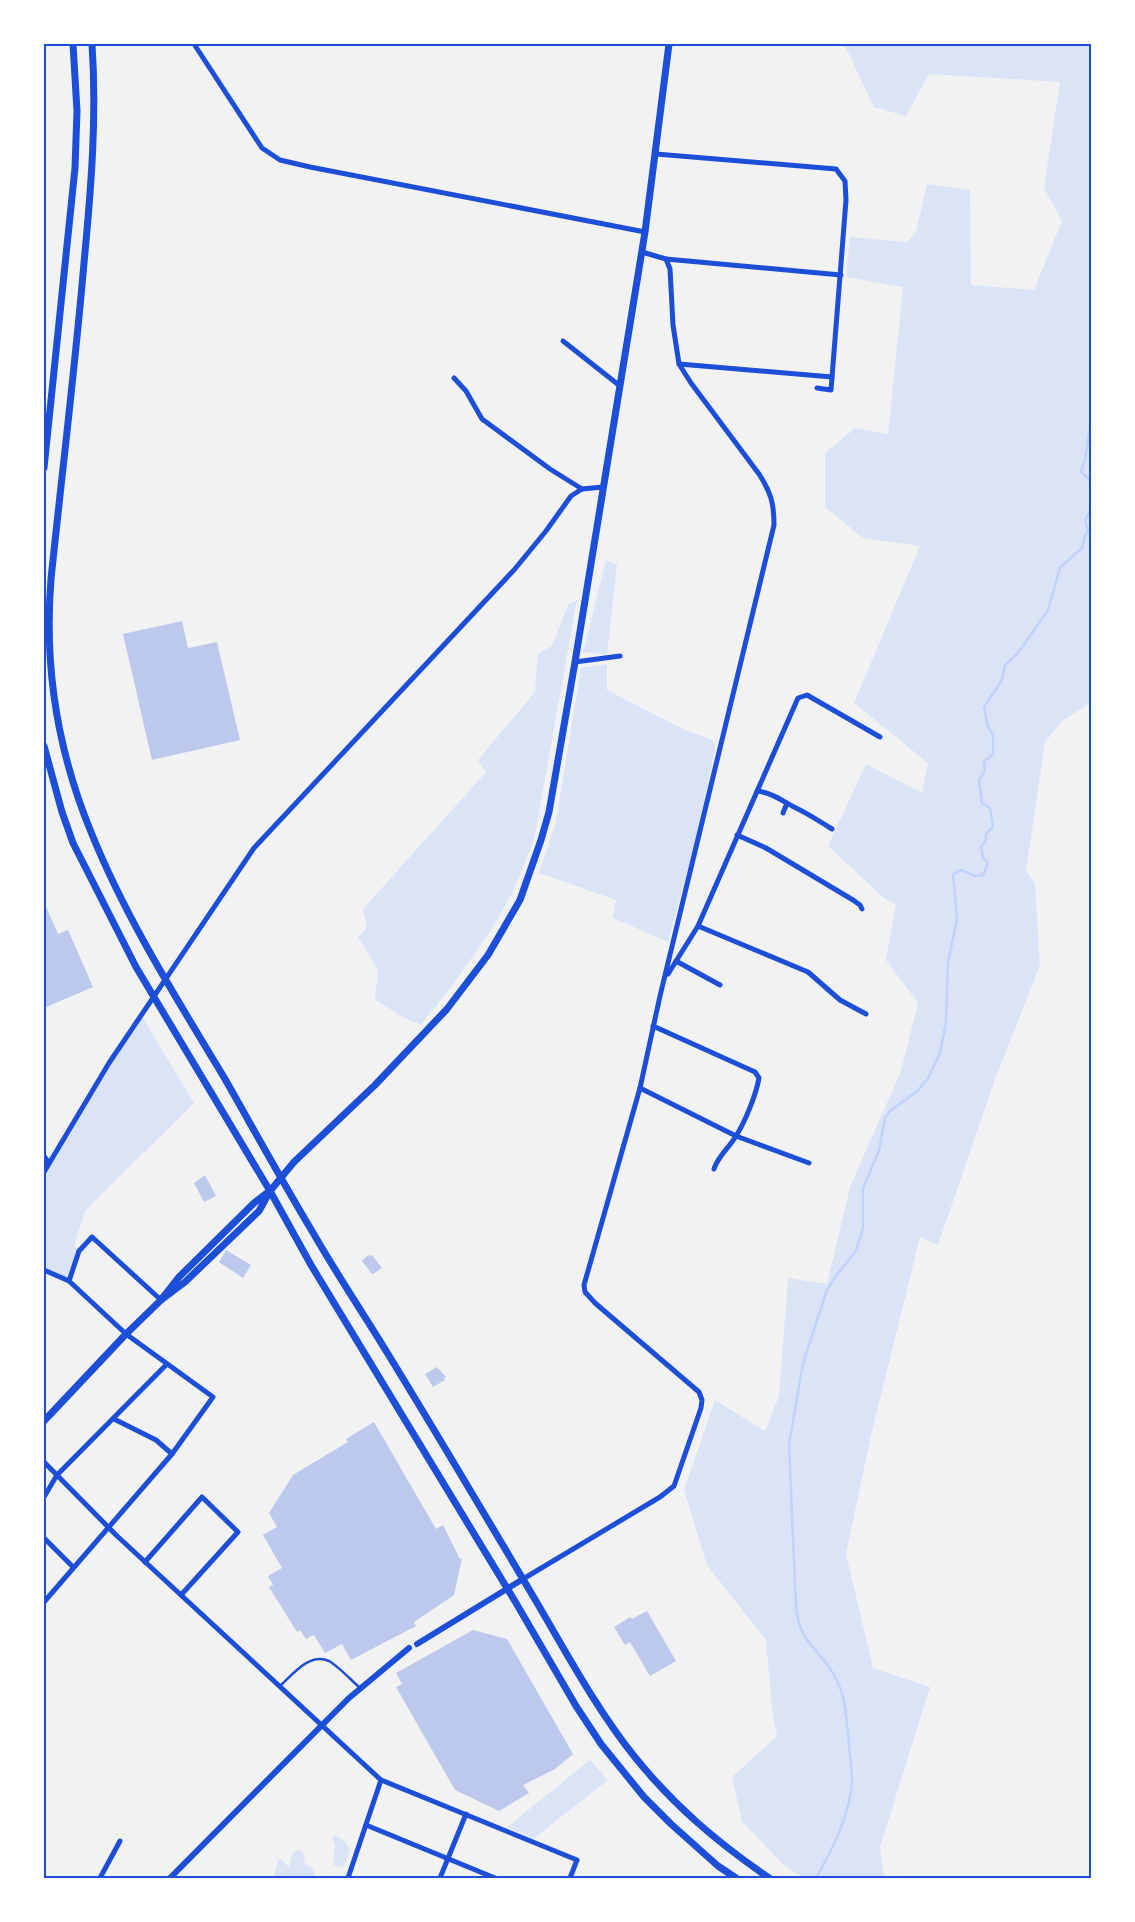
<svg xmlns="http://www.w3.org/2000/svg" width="1135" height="1922" font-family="Figtree,sans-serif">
<rect width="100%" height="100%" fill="#f2f2f2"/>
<!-- green -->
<g fill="#dbe4f7">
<polygon points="844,44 1091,44 1091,703 1063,720 1045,742 1026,871 1035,883 1040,965 994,1082 938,1245 920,1237 870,1440 846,1554 873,1668 930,1687 880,1847 884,1878 804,1878 785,1866 742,1822 732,1777 777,1736 772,1710 766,1640 707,1565 684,1490 715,1400 765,1431 779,1396 788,1278 827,1284 850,1187 901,1071 918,1003 886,960 896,904 885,899 828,846 866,764 922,793 928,763 854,703 920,546 863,538 825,507 825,453 855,428 888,434 903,287 846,277 850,237 907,242 916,232 927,184 970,190 971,285 1034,290 1062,221 1044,188 1060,82 929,74 906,116 874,107"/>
<polygon points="606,560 617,565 607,655 583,652"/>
<polygon points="577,600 534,840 513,892 492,929 451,987 421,1025 403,1017 375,1000 378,970 358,937 367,927 363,909 486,772 478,760 535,692 538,654 552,646 568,605"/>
<polygon points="607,664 607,690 685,730 713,740 715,749 699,828 668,942 613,918 616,900 539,873 556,822 581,668"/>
<polygon points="141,1015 194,1103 85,1211 74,1246 79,1251 69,1281 44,1270 44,1172"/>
<polygon points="590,1760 608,1780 533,1839 507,1827"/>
<polygon points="335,1835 345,1842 350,1850 344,1867 333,1865 335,1845 332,1837"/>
<polygon points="300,1850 305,1854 304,1863 312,1868 316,1878 273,1878 278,1861 280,1859 289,1867 293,1852"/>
</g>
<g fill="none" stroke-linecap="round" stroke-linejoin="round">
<!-- stream -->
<g stroke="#bfd3fe" stroke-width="2.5">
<polyline points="1091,422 1085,459 1081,472 1091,481"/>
<path d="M 816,1878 C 832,1850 850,1815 852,1782 C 852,1766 849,1750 848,1733 C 845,1709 846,1697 834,1675 C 818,1646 800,1645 796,1607 L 789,1445 L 801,1374 L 805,1357 L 827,1290 L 836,1276 L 856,1251 L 863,1228 L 863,1188 L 879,1151 L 885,1118 L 890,1111 L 916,1092 L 927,1080 L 940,1053 L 946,1022 L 948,962 L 957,919 L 953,874 L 961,870 L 975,876 L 983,875 L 988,863 L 983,858 L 981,847 L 986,840 L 986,834 L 993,827 L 990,808 L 982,803 L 979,780 L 985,771 L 984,762 L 993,754 L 993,734 L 988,727 L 984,707 L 1002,680 L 1005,665 L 1018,653 L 1048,610 L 1060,568 L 1082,548 L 1085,535 L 1088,531 L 1085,521 L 1091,509"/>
</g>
</g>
<!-- building -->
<g fill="#bdc9ec">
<polygon points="182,621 188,648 217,642 240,740 152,760 123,634"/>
<polygon points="44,902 58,934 68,930 93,987 44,1008"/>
<polygon points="205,1175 216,1196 204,1202 194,1183"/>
<polygon points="226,1250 251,1265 243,1278 219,1262"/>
<polygon points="368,1255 369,1256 372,1255 382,1268 373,1274 371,1273 362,1261"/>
<polygon points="437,1367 446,1377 444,1378 445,1380 433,1387 425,1374"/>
<polygon points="374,1422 436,1529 443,1525 460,1559 462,1558 454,1595 414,1622 416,1626 351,1660 342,1644 325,1653 314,1635 306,1639 300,1630 297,1632 269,1587 273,1585 268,1576 282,1568 263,1535 277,1527 269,1513 293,1475 348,1442 346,1439"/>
<polygon points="647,1611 676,1661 650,1676 630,1642 625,1645 614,1627 630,1617 632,1619"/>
<polygon points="473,1630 507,1639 573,1754 555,1769 523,1785 529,1793 499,1811 455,1790 396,1687 402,1684 396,1673"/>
</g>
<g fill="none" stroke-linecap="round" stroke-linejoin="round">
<!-- service -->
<path stroke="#1d4ed8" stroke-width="2.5" d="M 280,1686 C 293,1674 310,1652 329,1661 C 338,1666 351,1680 359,1687"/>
<!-- minor -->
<g stroke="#1d4ed8" stroke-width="5">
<polyline points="194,44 262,148 280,160 310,167 645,232"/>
<polyline points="656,154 836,169 845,181 846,200 831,390 817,388"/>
<polyline points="666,259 841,275"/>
<polyline points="563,341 620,386"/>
<polyline points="679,364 832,377"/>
<polyline points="454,378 466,391 482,419 550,469 582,489"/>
<polyline points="575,662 620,656"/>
<path d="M 757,791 C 772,793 781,800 794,807 C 807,813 819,821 832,829"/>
<polyline points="783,813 787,803"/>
<polyline points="737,835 766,848 853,900 860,905 862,909"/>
<polyline points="698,926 808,972 840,1000 866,1014"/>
<polyline points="676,961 720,985"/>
<polyline points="668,974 698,926 798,698 807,695 880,737"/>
<path d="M 653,1026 L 755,1072 L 759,1078 C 756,1095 745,1122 736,1136 C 729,1148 718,1156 714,1169"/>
<polyline points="640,1088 736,1136 809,1163"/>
<polyline points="44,1156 49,1163"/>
<polyline points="44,1172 109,1063 254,848 514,570 546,531 571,496 582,489 603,487"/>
<polyline points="44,1270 69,1281 126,1334 213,1397 172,1454 44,1602"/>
<polyline points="69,1281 79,1251 92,1237 161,1300"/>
<polyline points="114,1419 156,1440 172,1454"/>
<polyline points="44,1462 116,1535 381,1780 577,1860 570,1878"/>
<polyline points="44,1497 57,1475 167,1364"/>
<polyline points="44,1538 73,1567"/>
<polyline points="145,1562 202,1497 238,1532 181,1595"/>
<path d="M 523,1579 L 660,1497 L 674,1486 L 701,1408 L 702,1400 L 699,1392 L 595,1303 L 585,1292 L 584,1285 L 640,1088 L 660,996 L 774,525 C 774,503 771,493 759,474 L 691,383 L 679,364 L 673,325 L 670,269 L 666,259 L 642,252"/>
<polyline points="366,1825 495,1878"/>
<polyline points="100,1878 120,1841"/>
<polyline points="348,1878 381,1780"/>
<polyline points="440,1878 466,1814"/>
</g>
<!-- tertiary -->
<g stroke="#1d4ed8" stroke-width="6">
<polyline points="417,1644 523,1579"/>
<polyline points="170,1878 349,1698 409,1648"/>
</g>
<!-- secondary -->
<g stroke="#1d4ed8" stroke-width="7">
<path d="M 92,44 C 97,118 91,189 84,263 C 75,368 62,473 51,579 C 44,665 58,752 91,832 C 126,919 177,999 225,1079 C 254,1130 282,1181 312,1231 C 336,1273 363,1313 388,1354 C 437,1434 485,1515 533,1596 C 565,1650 595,1707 634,1756 C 674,1806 717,1842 769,1878"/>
<polyline points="44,468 75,168 77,111 73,44"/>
<polyline points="44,746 62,812 73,843 136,967 270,1191 311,1265 516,1603 576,1706 601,1744 644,1797 671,1824 718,1866 736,1878"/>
<polyline points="161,1300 185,1282 259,1211 270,1191 294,1162 375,1085 447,1009 488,955 520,900 541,840 549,812 575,662 645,232 669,44"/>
<polyline points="44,1421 126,1334 161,1300 179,1277 254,1203 267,1193"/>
</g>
</g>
<!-- border -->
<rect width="1135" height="1922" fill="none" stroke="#ffffff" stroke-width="90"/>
<rect x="45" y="45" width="1045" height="1832" fill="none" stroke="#1d4ed8" stroke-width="2"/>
</svg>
